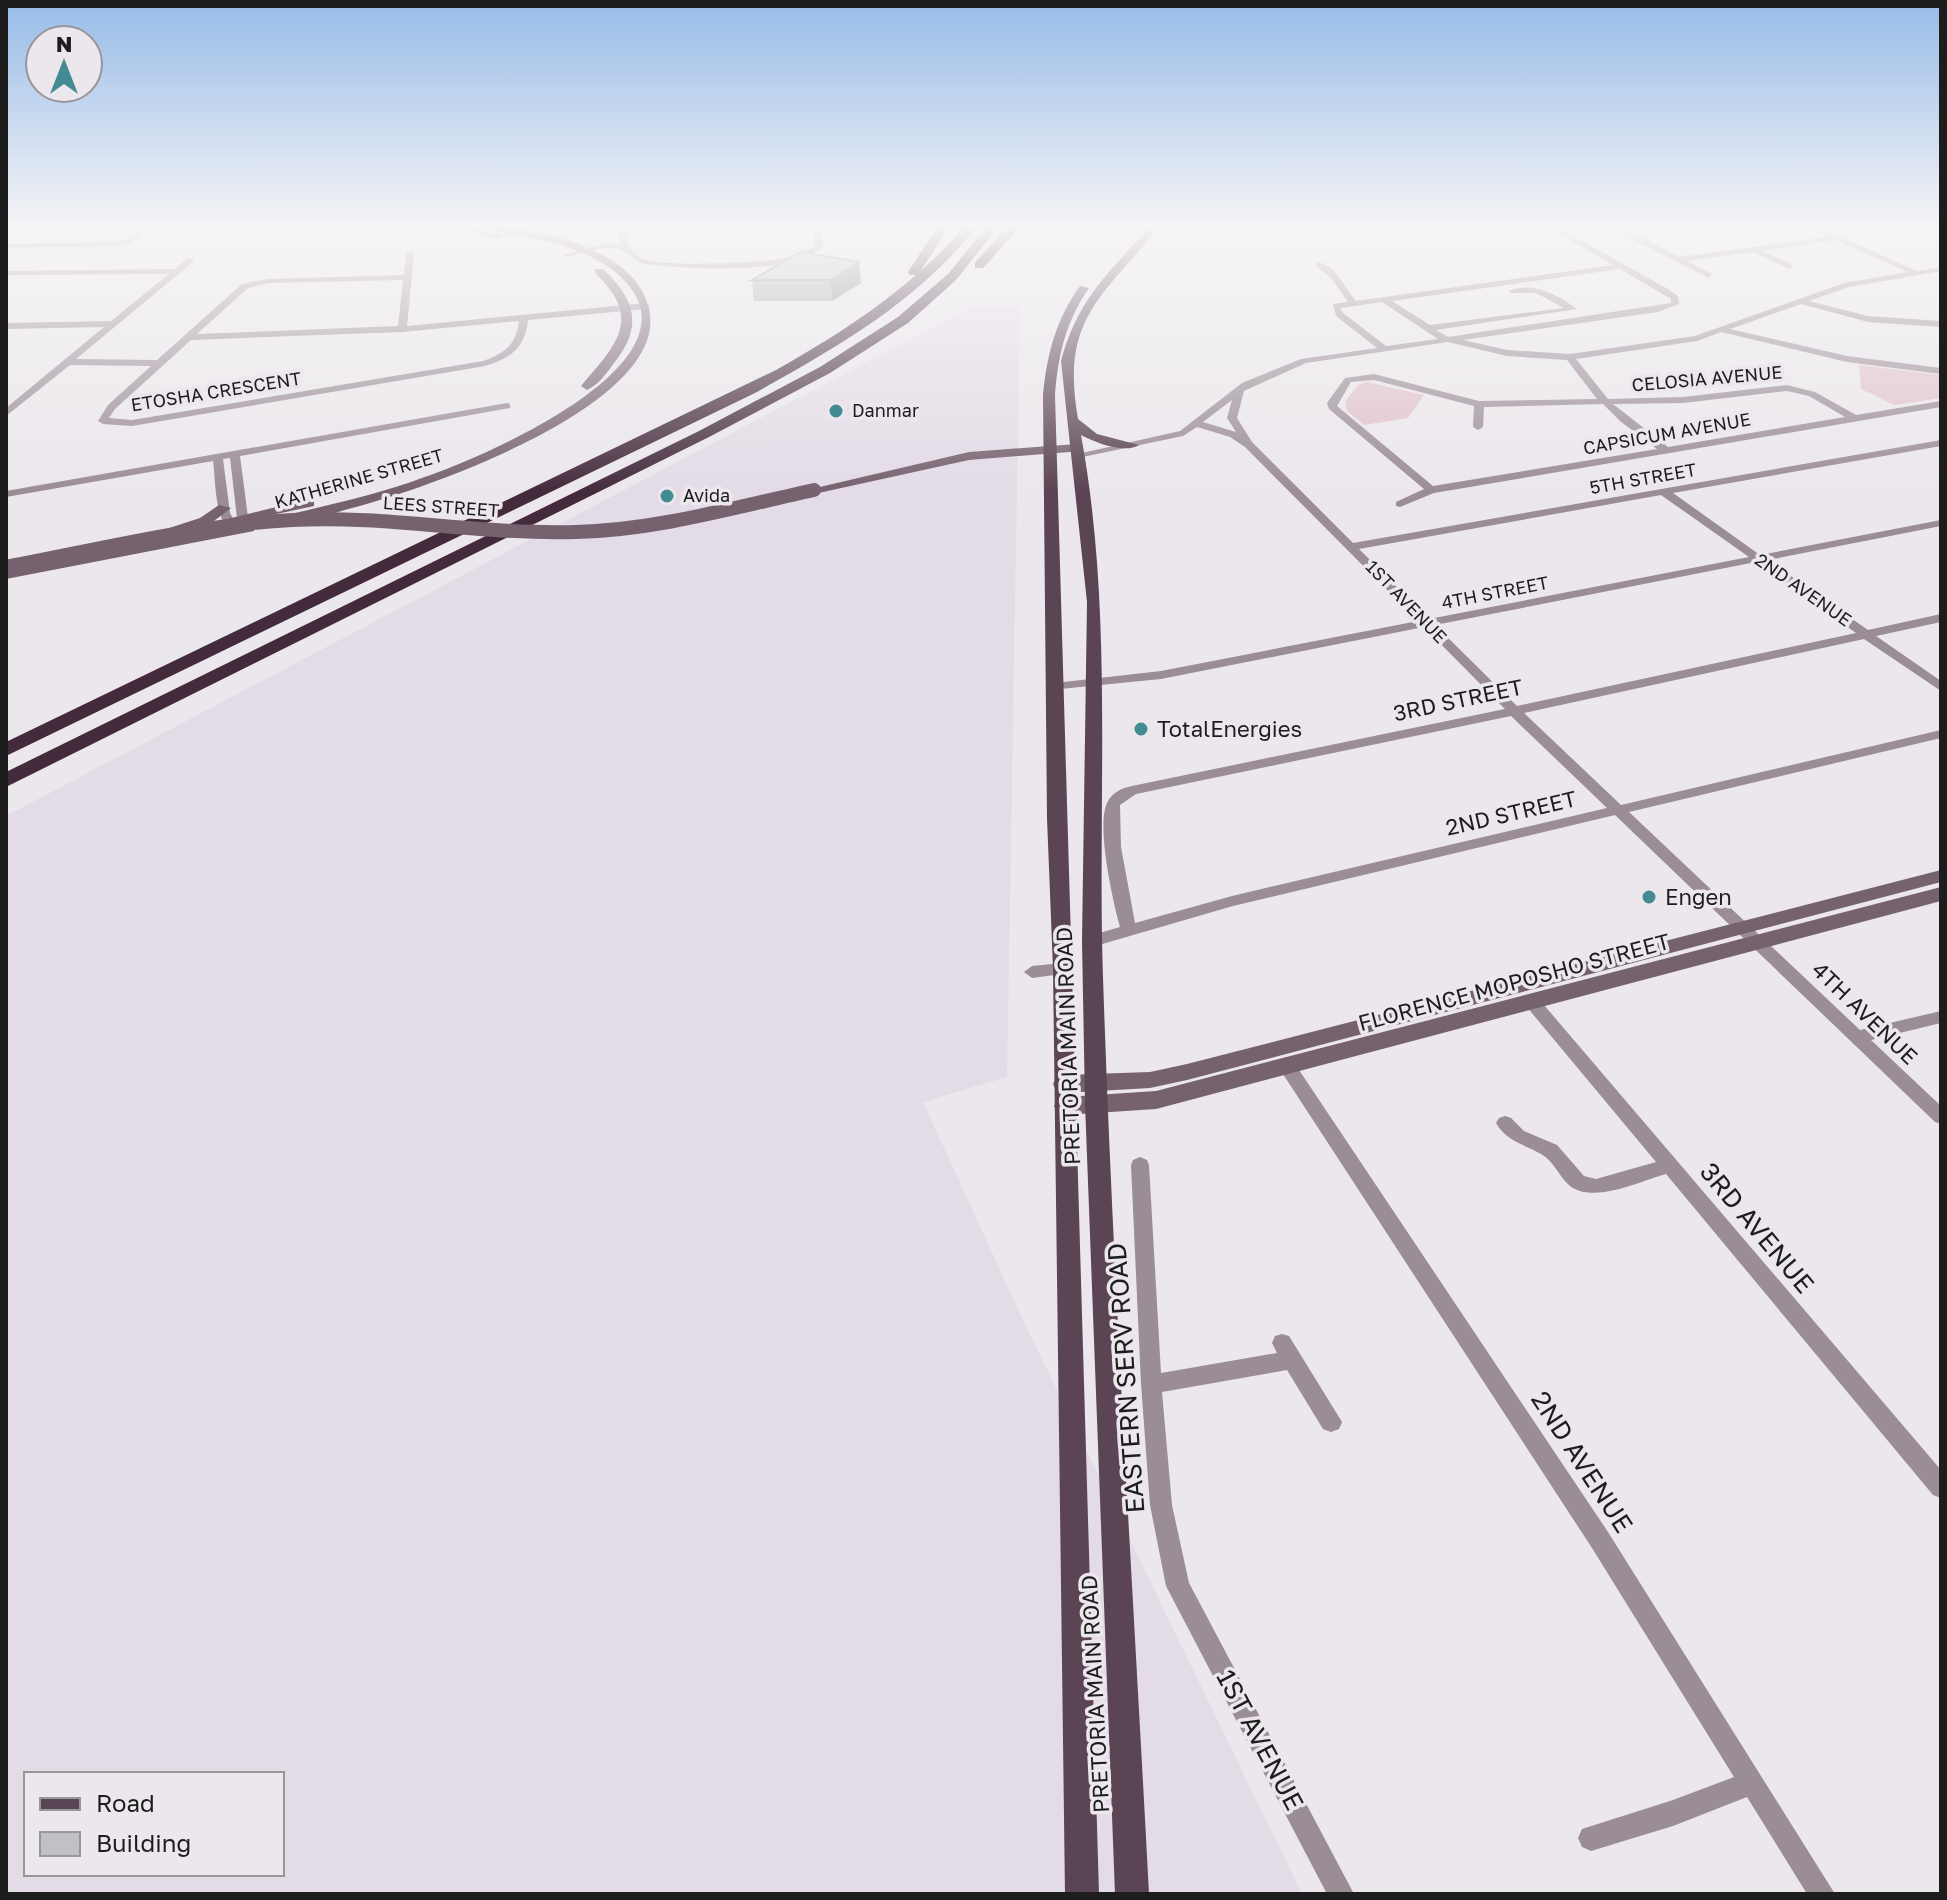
<svg xmlns="http://www.w3.org/2000/svg" width="1947" height="1900" font-family="'Golos Text',sans-serif">
<rect width="100%" height="100%" fill="#ebe7ec"/>
<!-- built -->
<path fill="#e3dbe6" fill-rule="evenodd" d="M 973,306 L 1020,306 L 1007,1077 L 923,1102 L 1022,1318 L 1302,1894 L 6,1894 L 6,816 ZM 26,1774 L 282,1774 L 282,1874 L 26,1874 Z"/>
<!-- green -->
<g fill="#e0c1c8">
<polygon points="1859,365 1941,375 1941,398 1894,405 1861,389"/>
<polygon points="1366,382 1424,395 1408,418 1364,425 1347,411 1345,402 1358,385"/>
</g>
<g fill="none" stroke-linecap="round" stroke-linejoin="round">
<!-- street -->
<g fill="#9b8d96" fill-rule="evenodd">
<polygon points="143,226 152,226 131,243 118,246 6,248 6,244 118,242 125,239"/>
<path d="M 615,226 L 623,226 C 626,238 629,252 641,258 C 661,268 762,263 786,258 C 797,256 806,252 815,246 L 814,226 L 822,226 L 823,247 C 788,276 689,269 644,264 C 635,261 629,253 621,250 C 605,244 583,253 567,257 L 563,255 L 608,243 L 621,246 Z"/>
<path d="M 1546,226 L 1556,226 L 1668,289 L 1678,296 L 1679,304 L 1658,312 L 1463,340 L 1507,350 L 1570,354 L 1695,336 L 1844,283 L 1908,272 L 1835,240 L 1763,251 L 1793,265 L 1790,269 L 1753,252 L 1687,261 L 1712,274 L 1709,278 L 1628,237 L 1620,229 L 1623,226 L 1631,226 L 1628,229 L 1634,233 L 1680,257 L 1827,237 L 1805,226 L 1816,226 L 1917,271 L 1941,267 L 1941,271 L 1849,287 L 1809,301 L 1868,316 L 1941,321 L 1941,327 L 1868,322 L 1801,304 L 1730,329 L 1847,356 L 1941,368 L 1941,374 L 1847,362 L 1721,332 L 1697,341 L 1576,359 L 1608,399 L 1683,397 L 1787,385 L 1815,392 L 1856,415 L 1941,401 L 1941,407 L 1434,493 L 1400,507 L 1396,506 L 1396,502 L 1424,489 L 1329,409 L 1327,403 L 1345,378 L 1374,374 L 1479,401 L 1597,399 L 1567,360 L 1507,356 L 1448,342 L 1306,363 L 1244,391 L 1237,418 L 1252,442 L 1353,543 L 1941,440 L 1941,446 L 1673,493 L 1760,555 L 1941,520 L 1941,526 L 1768,560 L 1868,630 L 1941,614 L 1941,622 L 1876,636 L 1941,681 L 1941,691 L 1864,639 L 1524,713 L 1621,805 L 1941,730 L 1941,738 L 1629,812 L 1860,1030 L 1941,1011 L 1941,1023 L 1871,1040 L 1941,1106 L 1941,1124 L 1935,1122 L 1615,815 L 1233,906 L 1092,947 L 1084,941 L 1086,937 L 1120,927 C 1113,902 1096,826 1107,803 C 1111,793 1122,788 1132,786 L 1505,709 L 1424,627 L 1161,679 L 1050,690 L 1049,687 L 1055,683 L 1161,671 L 1418,621 L 1245,447 L 1230,437 L 1197,427 L 1183,436 L 1078,458 L 1073,455 L 1180,431 L 1242,383 L 1301,359 L 1377,348 L 1336,316 L 1333,304 L 1348,302 L 1331,278 L 1316,266 L 1316,262 C 1336,264 1344,287 1356,301 L 1613,265 ZM 1620,269 L 1671,299 L 1671,303 L 1448,337 L 1436,330 L 1577,309 C 1558,295 1532,281 1509,291 L 1510,293 L 1536,293 L 1564,308 L 1430,325 L 1392,301 ZM 1382,302 L 1438,339 L 1386,346 L 1343,313 L 1341,308 ZM 1374,380 L 1474,406 L 1473,427 L 1478,430 L 1483,427 L 1484,407 L 1603,404 L 1620,421 L 1657,449 L 1433,486 L 1337,406 L 1351,382 ZM 1787,391 L 1809,396 L 1845,417 L 1668,447 L 1613,404 L 1683,403 ZM 1232,400 L 1227,418 L 1236,432 L 1203,422 ZM 1661,495 L 1749,557 L 1429,619 L 1359,549 ZM 1756,562 L 1856,633 L 1517,706 L 1435,625 ZM 1511,716 L 1607,808 L 1232,896 L 1135,923 L 1121,847 L 1120,805 L 1136,794 Z"/>
<polygon points="1941,226 1941,231 1933,227 1934,226"/>
<path d="M 410,252 L 414,254 L 407,326 L 646,303 L 650,306 L 646,309 L 528,320 C 525,348 511,358 485,366 L 132,426 L 103,424 L 98,421 L 108,405 L 151,366 L 70,365 L 6,416 L 6,408 L 104,327 L 6,329 L 6,323 L 111,321 L 169,274 L 6,275 L 6,271 L 175,269 L 187,258 L 193,258 L 193,262 L 76,359 L 157,360 L 242,284 L 268,279 L 404,275 L 406,254 ZM 403,280 L 398,326 L 197,334 L 248,288 L 268,283 ZM 519,321 C 516,345 505,353 483,361 L 132,420 L 109,418 L 115,409 L 191,340 L 402,332 Z"/>
<path d="M 507,403 L 510,404 L 510,408 L 240,456 L 248,517 L 258,527 L 252,530 L 237,518 L 230,458 L 223,459 L 230,513 L 240,531 L 234,534 C 214,523 216,482 213,461 L 6,497 L 6,491 Z"/>
<polygon points="1063,963 1069,965 1071,969 1069,973 1032,978 1024,972 1032,966"/>
<path d="M 1532,996 L 1538,998 L 1941,1470 L 1941,1498 L 1933,1495 L 1666,1174 C 1641,1181 1593,1204 1570,1186 C 1559,1177 1554,1161 1541,1154 C 1524,1144 1507,1142 1496,1123 L 1499,1118 L 1505,1116 L 1511,1118 L 1524,1131 L 1557,1145 L 1584,1176 L 1596,1179 L 1656,1162 L 1526,1006 L 1524,1002 L 1526,998 Z"/>
<polygon points="1287,1059 1293,1061 1608,1532 1835,1894 1807,1894 1747,1797 1673,1826 1591,1851 1582,1847 1578,1838 1582,1829 1673,1800 1734,1777 1592,1548 1281,1071 1278,1066 1281,1061"/>
<polygon points="1140,1157 1147,1160 1149,1165 1161,1373 1277,1353 1272,1343 1275,1336 1282,1334 1289,1336 1342,1422 1339,1429 1331,1432 1323,1429 1287,1370 1162,1392 1172,1505 1189,1583 1354,1894 1327,1894 1166,1586 1150,1505 1141,1384 1131,1165 1133,1160"/>
</g>
<!-- secondary -->
<g fill="#76626f" fill-rule="evenodd">
<polygon points="448,226 466,226 503,236 498,239"/>
<path d="M 481,226 C 526,226 584,239 620,266 C 634,277 643,289 648,305 C 678,403 422,490 352,508 C 333,513 306,524 287,521 L 287,515 C 333,504 378,494 422,478 C 476,460 694,369 630,287 C 604,254 561,244 522,236 C 509,234 492,232 481,226 Z"/>
<path d="M 595,269 L 603,269 C 635,299 644,326 614,363 C 607,373 598,385 587,390 L 581,386 C 616,345 644,319 595,273 Z"/>
<polygon points="1077,444 1082,445 1082,451 969,460 814,494 807,490 969,452"/>
<polygon points="309,499 314,500 314,506 230,524 223,520"/>
<polygon points="219,505 231,508 210,524 170,534 163,530 200,518"/>
<polygon points="249,524 254,525 254,531 6,579 6,571"/>
<polygon points="1941,870 1941,882 1187,1080 1150,1088 1064,1093 1056,1090 1053,1084 1056,1078 1064,1075 1150,1072 1187,1064"/>
<polygon points="1941,887 1941,901 1156,1109 1065,1115 1057,1112 1054,1106 1057,1100 1065,1097 1156,1091"/>
</g>
<!-- primary -->
<g fill="#5b4453" fill-rule="evenodd">
<path d="M 1150,226 L 1160,226 C 1103,297 1060,317 1078,419 L 1097,434 L 1139,445 C 1125,454 1096,443 1081,435 C 1114,614 1097,796 1103,977 C 1113,1283 1133,1589 1149,1894 L 1115,1894 L 1085,1103 L 1082,941 L 1087,602 L 1061,361 C 1078,298 1109,273 1150,226 Z"/>
<path d="M 1080,286 L 1089,288 C 1066,321 1058,355 1055,395 L 1099,1894 L 1065,1894 L 1053,969 L 1047,818 L 1043,395 C 1047,354 1056,319 1080,286 Z"/>
</g>
<!-- highway -->
<g fill="#442b3c" fill-rule="evenodd">
<polygon points="938,226 950,226 918,275 910,275 908,272"/>
<path d="M 965,226 L 977,226 C 919,301 837,347 755,393 L 6,756 L 6,742 L 776,370 C 847,330 911,288 965,226 Z"/>
<polygon points="987,226 999,226 956,280 908,323 830,373 709,437 6,787 6,772 699,431 820,367 898,317 948,274"/>
<polygon points="1009,226 1021,226 983,268 975,268 975,262"/>
</g>
<!-- secondary-bridge -->
<path stroke="#76626f" stroke-width="14" d="M 6,567 C 101,549 196,525 292,520 C 387,515 481,535 576,532 C 657,530 736,507 814,490"/>
</g>
<!-- wall -->
<polygon fill="#a6a5a9" points="801,252 861,283 832,301 754,301 752,280"/>
<!-- shaded-wall -->
<polygon fill="#87868a" points="859,262 861,283 832,301 831,280"/>
<!-- building -->
<polygon fill="#c1c0c5" stroke="#87868a" stroke-width="2" points="801,252 859,262 831,280 752,280"/>
<!-- sky -->
<linearGradient id="sky" x2="0" y2="1"><stop stop-color="#97bce8"/><stop offset="0.46" stop-color="#f6f4f6"/><stop offset="1" stop-color="#f6f4f6" stop-opacity="0"/></linearGradient>
<rect width="1947" height="492" fill="url(#sky)"/>
<!-- markers -->
<g fill="#438a92" stroke="#ebe7ec" stroke-width="3">
<circle cx="836" cy="411" r="8"/>
<circle cx="667" cy="496" r="8"/>
<circle cx="1141" cy="729" r="8"/>
<circle cx="1649" cy="897" r="8"/>
</g>
<g text-anchor="middle" stroke-width="7" stroke-linejoin="round" paint-order="stroke">
<!-- far-street labels -->
<g font-size="18" fill="#1e1d1e" stroke="#ebe7ec">
<text transform="translate(1707 379) rotate(-5)" y="6">CELOSIA AVENUE</text>
<text transform="translate(216 392) rotate(-9)" y="6">ETOSHA CRESCENT</text>
<text transform="translate(1667 434) rotate(-10)" y="6">CAPSICUM AVENUE</text>
<text transform="translate(359 479) rotate(-16)" y="6">KATHERINE STREET</text>
<text transform="translate(1643 479) rotate(-10)" y="6">5TH STREET</text>
<text transform="translate(441 507) rotate(4)" y="6">LEES STREET</text>
<text transform="translate(1803 590) rotate(35)" y="6">2ND AVENUE</text>
<text transform="translate(1495 593) rotate(-11)" y="6">4TH STREET</text>
<text transform="translate(1406 602) rotate(46)" y="6">1ST AVENUE</text>
</g>
<!-- far-poi labels -->
<g font-size="18" fill="#1e1d1e" stroke="#ebe7ec" text-anchor="start">
<text x="852" y="417">Danmar</text>
<text x="683" y="502">Avida</text>
</g>
<!-- street labels -->
<g font-size="22" fill="#1e1d1e" stroke="#ebe7ec">
<text transform="translate(1458 700) rotate(-12)" y="8">3RD STREET</text>
<text transform="translate(1511 813) rotate(-13)" y="8">2ND STREET</text>
<text transform="translate(1514 982) rotate(-15)" y="8">FLORENCE MOPOSHO STREET</text>
<text transform="translate(1865 1013) rotate(44)" y="8">4TH AVENUE</text>
<text transform="translate(1068 1046) rotate(-92)" y="8">PRETORIA MAIN ROAD</text>
<text transform="translate(1095 1694) rotate(-93)" y="8">PRETORIA MAIN ROAD</text>
</g>
<!-- poi labels -->
<g font-size="22" fill="#1e1d1e" stroke="#ebe7ec" text-anchor="start">
<text x="1157" y="737">TotalEnergies</text>
<text x="1665" y="905">Engen</text>
</g>
<!-- near-street labels -->
<g font-size="26" fill="#1e1d1e" stroke="#ebe7ec">
<text transform="translate(1757 1228) rotate(50)" y="9">3RD AVENUE</text>
<text transform="translate(1126 1378) rotate(-94)" y="9">EASTERN SERV ROAD</text>
<text transform="translate(1582 1462) rotate(57)" y="9">2ND AVENUE</text>
<text transform="translate(1260 1740) rotate(62)" y="9">1ST AVENUE</text>
</g>
</g>
<!-- border -->
<rect width="1947" height="1900" fill="none" stroke="#1e1d1e" stroke-width="16"/>
<!-- legend -->
<rect x="24" y="1772" width="260" height="104" fill="#ebe7ec" stroke="#99969a" stroke-width="2"/>
<rect x="40" y="1798" width="40" height="12" fill="#5b4453" stroke="#99969a" stroke-width="2"/>
<text x="96" y="1812" font-size="24" fill="#1e1d1e">Road</text>
<rect x="40" y="1832" width="40" height="24" fill="#c1c0c5" stroke="#99969a" stroke-width="2"/>
<text x="96" y="1852" font-size="24" fill="#1e1d1e">Building</text>
<!-- north arrow -->
<g transform="translate(64 64)"><circle r="38" fill="#ebe7ec" stroke="#99969a" stroke-width="2"/>
<path d="M0-6L14 30L0 20L-14 30Z" fill="#438a92"/>
<text y="-12" font-size="22" font-weight="bold" text-anchor="middle" fill="#1e1d1e">N</text>
</g>
</svg>
